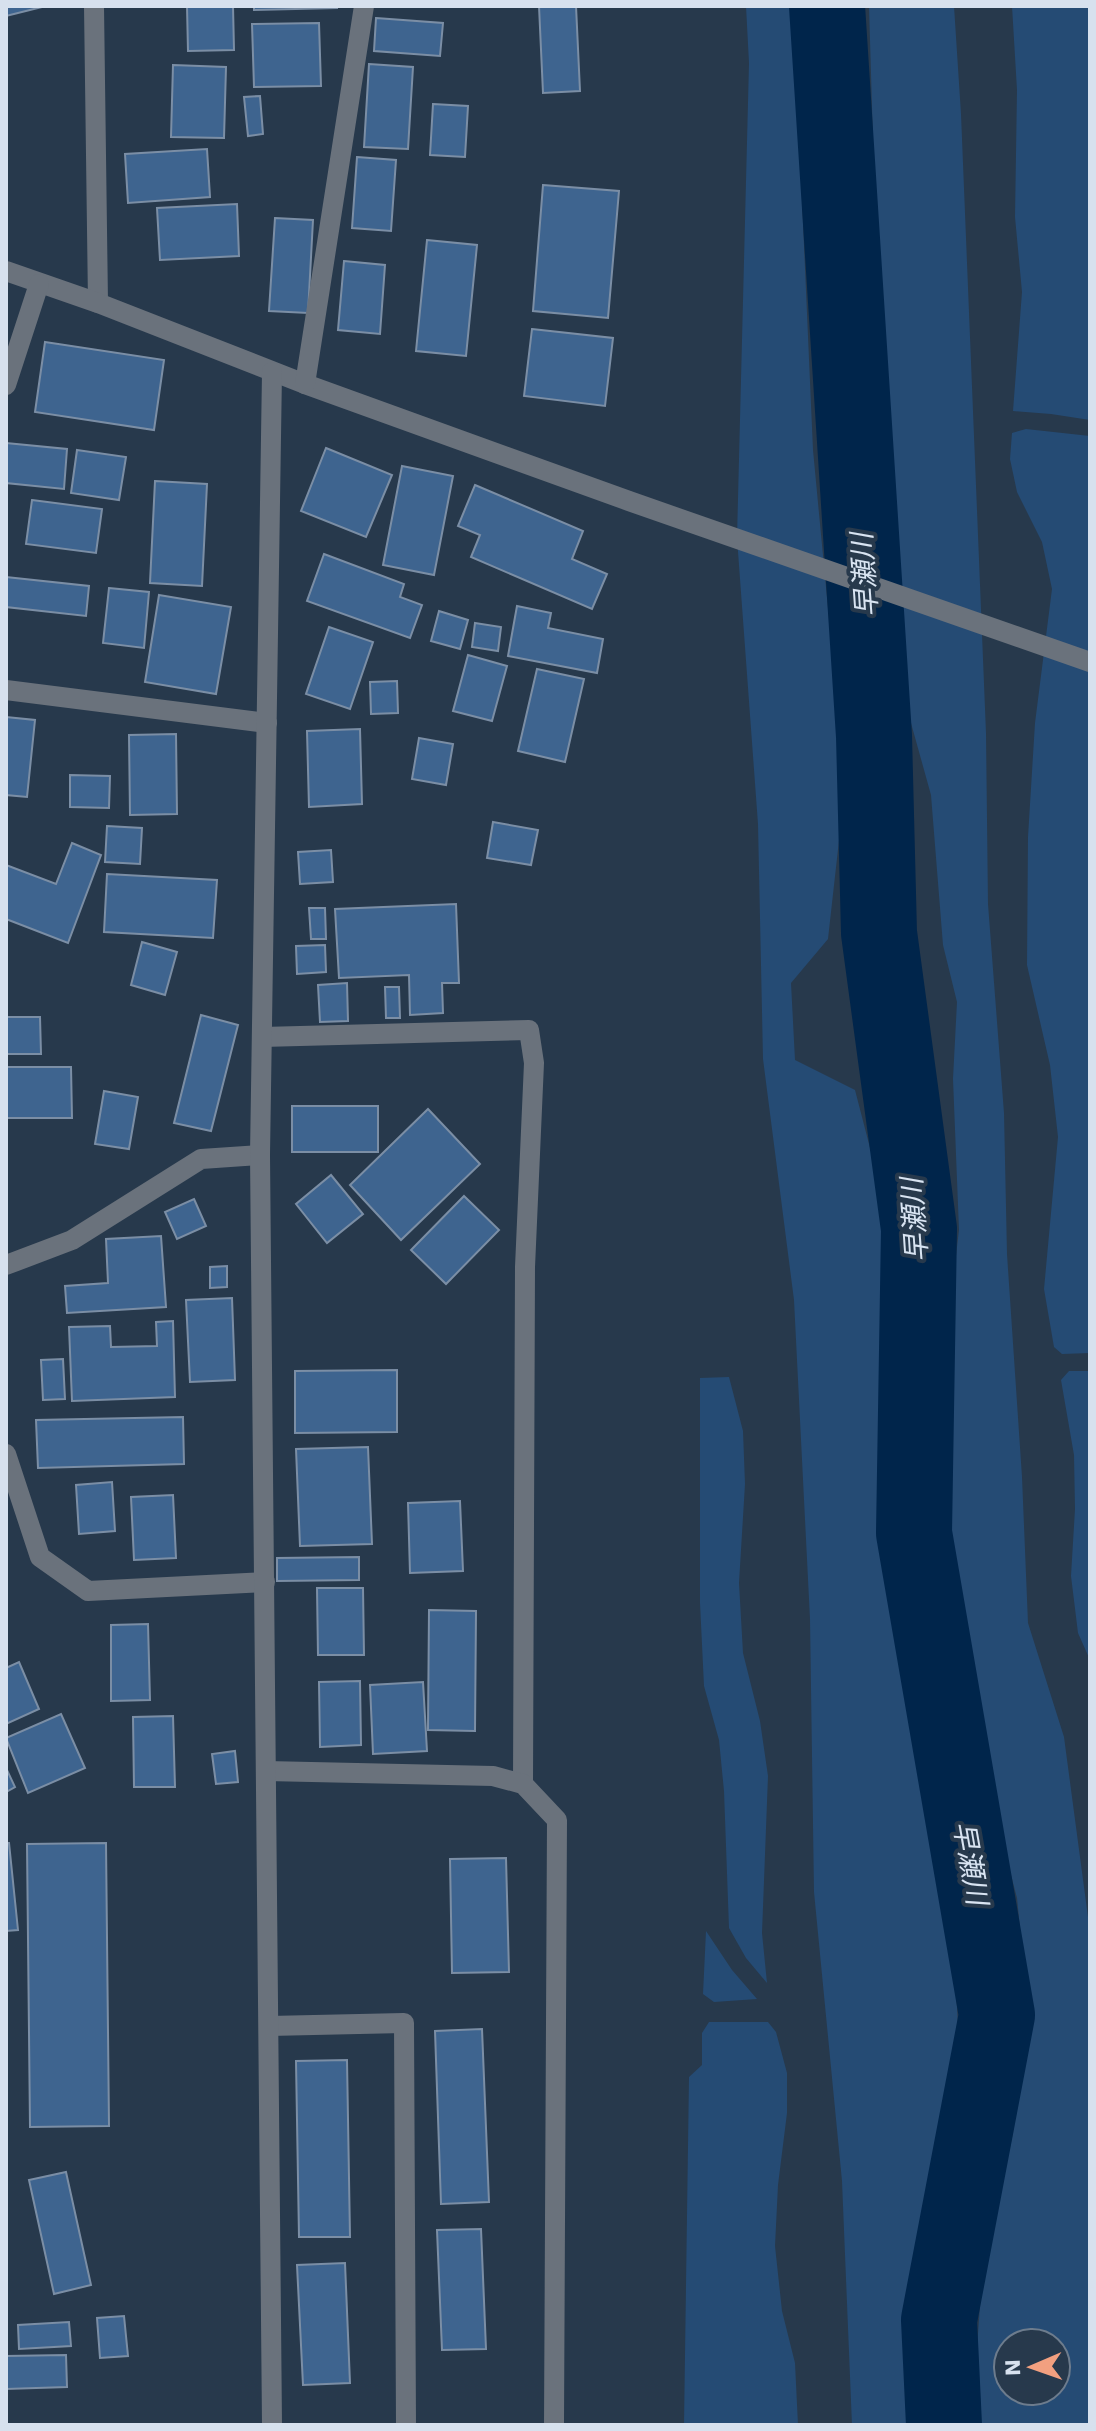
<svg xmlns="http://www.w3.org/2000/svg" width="1096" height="2431" font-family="'Work Sans','Noto Sans JP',sans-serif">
<rect width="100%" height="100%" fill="#27394c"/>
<!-- green -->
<g fill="#254b74" fill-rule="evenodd">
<polygon points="746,6 799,6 802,200 813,450 831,640 849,751 828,939 791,983 795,1060 855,1090 891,1229 888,1406 891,1515 907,1687 951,1895 960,2064 911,2311 913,2425 852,2425 842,2181 814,1892 810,1619 794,1300 763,1059 758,824 737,538 749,63"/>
<path d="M 869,6 L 954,6 L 961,114 L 986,733 L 988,904 L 1004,1113 L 1007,1254 L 1022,1477 L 1028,1623 L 1064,1737 L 1090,1932 L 1090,2425 L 973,2425 L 972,2416 L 982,2278 L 1013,2133 L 1027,1999 L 1017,1898 L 944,1619 L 937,1414 L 959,1230 L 953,1079 L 957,1002 L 943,945 L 931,795 L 896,669 L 878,311 ZM 1008,2343 L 1056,2343 L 1056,2391 L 1008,2391 Z"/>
<polygon points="1012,6 1090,6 1090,420 1051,414 1013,411 1022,292 1015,217 1017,90"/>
<polygon points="1026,429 1090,436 1090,1353 1062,1354 1054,1347 1044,1289 1058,1137 1050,1065 1027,965 1028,837 1035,723 1052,589 1042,542 1017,492 1010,459 1012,433"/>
<polygon points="1069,1371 1090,1371 1090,1660 1078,1633 1071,1576 1075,1509 1074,1455 1061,1380"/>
<polygon points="729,1377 743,1431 745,1484 739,1583 743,1653 760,1721 768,1776 762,1933 767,1983 746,1958 729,1928 724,1791 719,1740 704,1686 700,1603 700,1378"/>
<polygon points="706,1931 732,1970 757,1999 714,2002 703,1994"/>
<polygon points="709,2022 768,2022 776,2032 787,2073 787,2113 778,2185 775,2246 782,2311 795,2363 798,2425 684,2425 689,2077 702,2065 702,2033"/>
</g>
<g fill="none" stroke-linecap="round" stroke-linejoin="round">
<!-- river -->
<polyline stroke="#00254b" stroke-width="76" points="827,6 874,736 879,933 919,1229 914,1533 997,2015 939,2320 944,2425"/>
</g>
<!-- building -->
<g fill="#3e648f" stroke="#7b8ea5" stroke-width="2">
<polygon points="6,6 46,6 6,16"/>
<polygon points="187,6 233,6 234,50 188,51"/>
<polygon points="254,6 337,6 337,8 254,10"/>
<polygon points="539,6 576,6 580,91 543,93"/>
<polygon points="376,18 443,23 440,56 374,51"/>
<polygon points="319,23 321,86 254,87 252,24"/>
<polygon points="369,64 413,67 408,149 364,147"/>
<polygon points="173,65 226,67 224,138 171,137"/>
<polygon points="260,96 263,134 248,136 244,97"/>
<polygon points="433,104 468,106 465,157 430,155"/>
<polygon points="207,149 210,197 128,203 125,154"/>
<polygon points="357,157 396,160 391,231 352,228"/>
<polygon points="543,185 619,191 608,318 533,311"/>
<polygon points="237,204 239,256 160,260 157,208"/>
<polygon points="275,218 313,220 308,313 269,311"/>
<polygon points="427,240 477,245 466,356 416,351"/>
<polygon points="344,261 385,265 380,334 338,330"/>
<polygon points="532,329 613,338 605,406 524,396"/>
<polygon points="45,342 164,360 154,430 35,412"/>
<polygon points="6,443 67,449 64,489 6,483"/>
<polygon points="326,448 392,475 366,537 301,511"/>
<polygon points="77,450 126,457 119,500 71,493"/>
<polygon points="402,466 453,476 434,575 383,565"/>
<polygon points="155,481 207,484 202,586 150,583"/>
<polygon points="475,485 583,531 572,559 607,574 592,609 471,557 480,535 458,526"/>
<polygon points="32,500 102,509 96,553 26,544"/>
<polygon points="324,554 404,584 400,597 422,605 410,638 307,601"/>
<polygon points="6,577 89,586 86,616 6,607"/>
<polygon points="109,588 149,592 144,648 103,643"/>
<polygon points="159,595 231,607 216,694 145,682"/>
<polygon points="517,606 551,613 548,628 603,639 597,673 508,656"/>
<polygon points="439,611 468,620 460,649 431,641"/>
<polygon points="475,623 501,627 498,651 472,647"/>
<polygon points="329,627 373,642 350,709 306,694"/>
<polygon points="468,655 507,666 492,721 453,711"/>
<polygon points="537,669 584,679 565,762 518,751"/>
<polygon points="397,681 398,713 371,714 370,682"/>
<polygon points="6,717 35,720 27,797 6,795"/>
<polygon points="360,729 362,804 309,807 307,731"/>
<polygon points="176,734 177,814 130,815 129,735"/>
<polygon points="419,738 453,744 446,785 412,779"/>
<polygon points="70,775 110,776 109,808 70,807"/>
<polygon points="493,822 538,830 531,865 487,858"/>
<polygon points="107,826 142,828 140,864 105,862"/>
<polygon points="72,843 101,855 68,943 6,919 6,865 56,884"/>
<polygon points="331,850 333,882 300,884 298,852"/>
<polygon points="107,874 217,880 213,938 104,932"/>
<polygon points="456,904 459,983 442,983 443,1013 410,1015 409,975 339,978 335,909"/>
<polygon points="309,908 325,908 326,939 311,939"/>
<polygon points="142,942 177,952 165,995 131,985"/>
<polygon points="325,945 326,972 297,974 296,946"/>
<polygon points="347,983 348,1021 320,1022 318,985"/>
<polygon points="385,987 399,987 400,1018 386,1018"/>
<polygon points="201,1015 238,1025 211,1131 174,1123"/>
<polygon points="6,1017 40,1017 41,1054 6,1054"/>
<polygon points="6,1067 71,1067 72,1118 6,1118"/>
<polygon points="104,1091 138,1097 129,1149 95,1144"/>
<rect x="292" y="1106" width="86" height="46"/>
<polygon points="428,1109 480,1164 401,1240 350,1185"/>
<polygon points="331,1175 363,1214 327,1243 296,1204"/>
<polygon points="464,1196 499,1230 446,1284 411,1250"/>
<polygon points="194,1199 206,1226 177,1239 165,1212"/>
<polygon points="161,1236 166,1307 67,1313 65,1286 108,1283 106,1239"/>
<polygon points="227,1266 227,1287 210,1288 210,1267"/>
<polygon points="232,1298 235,1380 190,1382 186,1300"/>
<polygon points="173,1321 175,1397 72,1401 69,1327 110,1326 111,1347 157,1346 156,1322"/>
<polygon points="63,1359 65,1399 43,1400 41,1360"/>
<polygon points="397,1370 397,1432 295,1433 295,1371"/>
<polygon points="183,1417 184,1464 38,1468 36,1420"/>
<polygon points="368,1447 372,1544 300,1546 296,1449"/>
<polygon points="112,1482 115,1531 79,1534 76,1485"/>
<polygon points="173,1495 176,1558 134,1560 131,1497"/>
<polygon points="460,1501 463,1571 410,1573 408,1503"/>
<polygon points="359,1557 359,1580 277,1581 277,1558"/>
<polygon points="317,1588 363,1588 364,1655 318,1655"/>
<polygon points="429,1610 476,1611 475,1731 428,1730"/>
<polygon points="148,1624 150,1700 111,1701 111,1625"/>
<polygon points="19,1662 39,1709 6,1724 6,1668"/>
<polygon points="360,1681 361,1745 320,1747 319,1682"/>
<polygon points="423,1682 427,1751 373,1754 370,1685"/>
<polygon points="61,1714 85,1768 28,1793 6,1738"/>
<polygon points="173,1716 175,1787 134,1787 133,1717"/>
<polygon points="235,1751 238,1782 216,1784 212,1754"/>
<polygon points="6,1768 15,1787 6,1792"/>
<polygon points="6,1843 9,1843 18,1930 6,1931"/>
<polygon points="106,1843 109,2126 30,2127 27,1844"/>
<polygon points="506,1858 509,1972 452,1973 450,1859"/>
<polygon points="482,2029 489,2202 441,2204 435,2031"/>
<polygon points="347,2060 350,2237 299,2237 296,2061"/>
<polygon points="66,2172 91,2285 54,2294 29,2180"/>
<polygon points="481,2229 486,2349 442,2350 437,2230"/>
<polygon points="345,2263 350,2383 303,2385 297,2265"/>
<polygon points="124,2316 128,2356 100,2358 97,2318"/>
<polygon points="69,2322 71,2346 19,2349 18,2325"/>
<polygon points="66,2355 67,2387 6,2389 6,2356"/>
</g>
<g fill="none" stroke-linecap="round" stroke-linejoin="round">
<!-- minor -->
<g stroke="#6a727c" stroke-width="20">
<polyline points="94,6 98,303"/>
<polyline points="6,271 98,303 305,384 629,501 1090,662"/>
<polyline points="305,384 364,6"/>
<polyline points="6,385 39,284"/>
<polyline points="6,690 267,723"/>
<polyline points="262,1037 529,1030 534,1063 525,1267 523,1784"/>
<polyline points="6,1265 72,1240 201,1159 260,1155"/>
<polyline points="6,1454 40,1557 88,1591 265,1582"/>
<polyline points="266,1771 493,1776 523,1784 557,1820 554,2425"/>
<polyline points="269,2026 404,2023 406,2425"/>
<polyline points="272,2425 260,1155 272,372"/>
</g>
</g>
<g text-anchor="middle" stroke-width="8" stroke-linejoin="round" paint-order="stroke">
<!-- water labels -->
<g font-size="28" font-style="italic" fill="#d9e4f2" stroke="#27394c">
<text transform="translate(864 575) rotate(-94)" y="10">早瀬川</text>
<text transform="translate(914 1220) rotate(-94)" y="10">早瀬川</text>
<text transform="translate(971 1863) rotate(80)" y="10">早瀬川</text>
</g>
</g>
<!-- border -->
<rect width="1096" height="2431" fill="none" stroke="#d7e1ee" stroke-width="16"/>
<!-- north arrow -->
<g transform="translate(1032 2367) rotate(268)"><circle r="38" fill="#27394c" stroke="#6d7c8d" stroke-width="2"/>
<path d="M0-6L14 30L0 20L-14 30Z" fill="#f2a080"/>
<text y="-12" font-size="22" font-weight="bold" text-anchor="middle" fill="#d7e1ee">N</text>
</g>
</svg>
